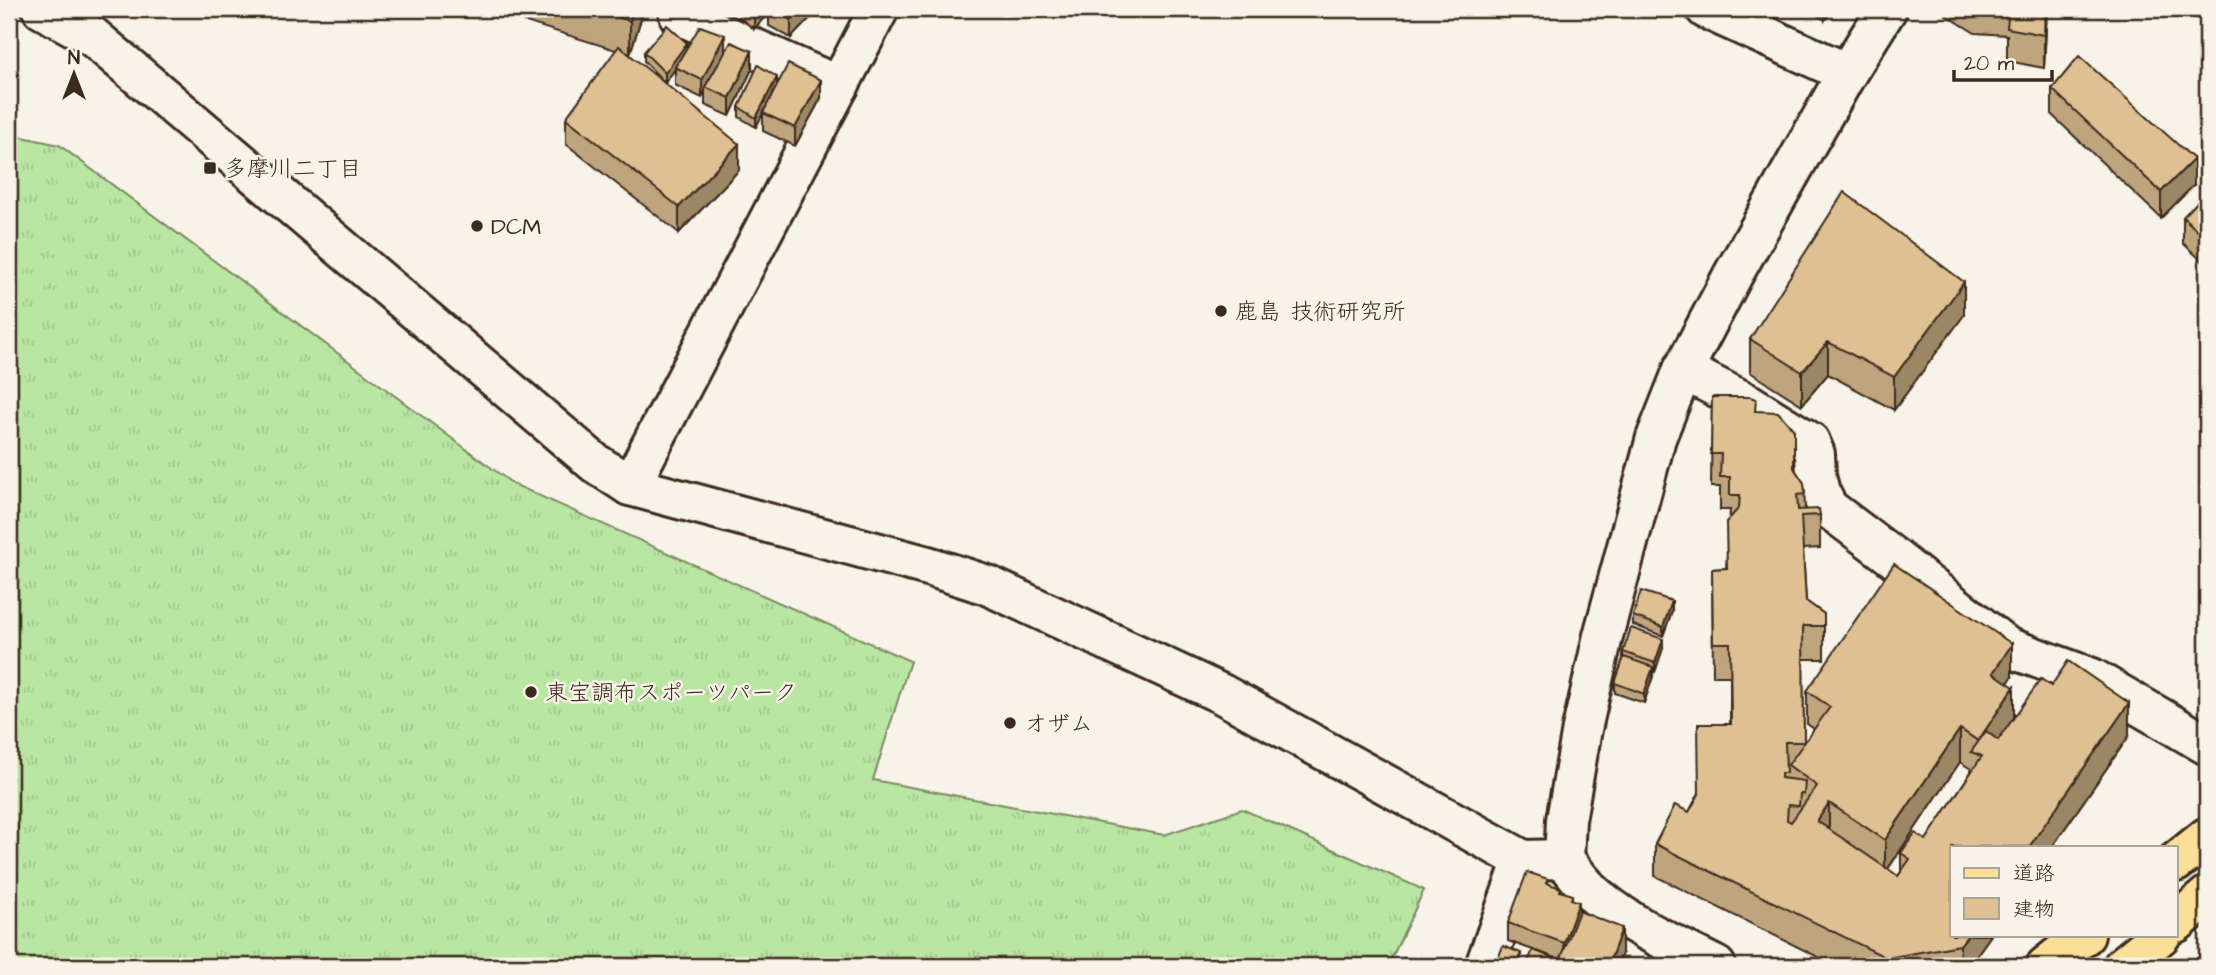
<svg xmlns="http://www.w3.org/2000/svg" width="2216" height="975" font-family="'Architects Daughter','Klee One',sans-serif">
<defs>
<pattern id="grass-tufts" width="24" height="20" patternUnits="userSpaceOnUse" patternTransform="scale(1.75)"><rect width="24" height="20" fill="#bae6a4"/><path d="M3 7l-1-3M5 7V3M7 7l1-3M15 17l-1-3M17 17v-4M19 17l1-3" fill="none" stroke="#a1c58d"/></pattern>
</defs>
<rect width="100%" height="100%" fill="#f7f3e8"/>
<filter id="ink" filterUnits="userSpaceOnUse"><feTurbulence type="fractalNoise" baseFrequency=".0143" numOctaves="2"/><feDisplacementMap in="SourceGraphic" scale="14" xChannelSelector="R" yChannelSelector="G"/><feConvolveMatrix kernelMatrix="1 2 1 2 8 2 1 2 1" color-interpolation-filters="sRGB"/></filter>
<g filter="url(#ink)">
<!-- grass -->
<polygon fill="url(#grass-tufts)" stroke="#7a8861" stroke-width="2" points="9,134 59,145 513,484 910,661 873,780 1164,835 1242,809 1424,890 1388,966 9,966"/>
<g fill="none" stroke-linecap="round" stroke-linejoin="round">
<!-- minor casing -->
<g stroke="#3b2a1e" stroke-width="44">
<g id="minor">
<path d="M 42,9 L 93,37 L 595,463 L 630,486 L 928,566 L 987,585 L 1222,694 L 1523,860 L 1564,859 C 1575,873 1586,889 1601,900 C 1635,928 1677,946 1716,966"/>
<polyline points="1706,9 1847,73"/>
<polyline points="679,15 839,86"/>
<polyline points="1683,370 1749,404 1810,442 1815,454 1816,476 1820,492 1828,508 1893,557 2007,647 2092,678 2207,745"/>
<polyline points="630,486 879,9"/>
<polyline points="1564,859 1566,820 1582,729 1603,636 1656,438 1683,370 1733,275 1847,73 1887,9"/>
<polyline points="1485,966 1523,860"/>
</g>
</g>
<!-- major casing -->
<g stroke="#3b2a1e" stroke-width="44">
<g id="major">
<polyline points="2176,862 2207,837"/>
<polyline points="2176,923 2207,896"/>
<polyline points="2046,966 2085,935"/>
<polyline points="2123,966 2161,935"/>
</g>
</g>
<!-- minor -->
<use href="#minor" stroke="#f7f3e8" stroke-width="38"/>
<!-- major -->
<use href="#major" stroke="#fbdf96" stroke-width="38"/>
</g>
<!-- wall -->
<g fill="#bfa57e" stroke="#3b2a1e" stroke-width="2" fill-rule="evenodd">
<polygon points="484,9 644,9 630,54 628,53 739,170 679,233 566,144 566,118 616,50"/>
<polygon points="719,9 737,9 730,17"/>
<polygon points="739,9 812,9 812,16 791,38 769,26 769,12 754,29 739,17"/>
<polygon points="843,9 861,9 859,15"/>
<polygon points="1806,9 1832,9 1825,20"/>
<polygon points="1946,9 2047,9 2044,68 2007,61 2007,35 1975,33 1946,15"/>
<polygon points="687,47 725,53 752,69 730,116 705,105 705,91 702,98 675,85 675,69 665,83 644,61 644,52"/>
<polygon points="777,85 821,98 795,146 763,131 763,113 756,127 739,117 739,107"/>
<polygon points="2052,89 2194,185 2161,218 2052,115"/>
<polygon points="2207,192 2207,266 2183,243 2183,217"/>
<polygon points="1964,315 1894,410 1828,374 1802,405 1750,372 1750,339"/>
<path d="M 1712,397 L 1756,411 L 1804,483 L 1805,509 L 1820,515 L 1820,548 L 1803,549 L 1806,601 L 1824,614 L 1824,659 L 1803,659 L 1804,743 L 1814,729 L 1807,724 L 1807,691 L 2012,677 L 2008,683 L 2014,717 L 2129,736 L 2052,847 L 1952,847 L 1991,935 L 1969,966 L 1836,966 L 1655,876 L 1655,844 L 1689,812 L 1698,795 L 1730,724 L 1730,676 L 1713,676 L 1712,569 L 1726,568 L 1730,510 L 1720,510 L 1720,487 L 1711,487 ZM 1960,762 L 1971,769 L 1971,772 L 1926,840 L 1901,853 L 1901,872 L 1898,876 L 1888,869 Z"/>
<polygon points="1672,611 1663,636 1633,625 1633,616"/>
<polygon points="1663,648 1655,672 1653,671 1653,676 1644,703 1615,693 1615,683 1623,659 1623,652"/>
<polygon points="1548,883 1561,891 1573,900 1579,911 1622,953 1561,960 1537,951 1554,966 1533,950 1508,941 1508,923"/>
</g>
<!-- shaded-wall -->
<g fill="#9b8666" stroke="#3b2a1e" stroke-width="2">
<polygon points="633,9 644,9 630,54 630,21"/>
<polygon points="730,9 737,9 730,17"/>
<polygon points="756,9 769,9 769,12 754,29 754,11"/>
<polygon points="802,9 812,9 812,16 791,38 791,20"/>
<polygon points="1825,9 1832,9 1825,20"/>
<polygon points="2045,9 2047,9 2044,68 2044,35"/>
<polygon points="725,35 725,53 705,87 705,91 702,98 702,80"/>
<polygon points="687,43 687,52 675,67 675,69 665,83 665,73"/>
<polygon points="752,51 752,69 730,116 730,98"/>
<polygon points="777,77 777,86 756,127 756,118"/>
<polygon points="821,80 821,98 795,146 795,128"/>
<polygon points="739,144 739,170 679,233 679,207"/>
<polygon points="2194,159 2194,185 2161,218 2161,192"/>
<polygon points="1964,282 1964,315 1894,410 1894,377"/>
<polygon points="1828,342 1828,374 1802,405 1802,372"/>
<polygon points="1672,601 1672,611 1663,636 1663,627"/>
<polygon points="1663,639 1663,648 1655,672 1655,663"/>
<polygon points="2012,644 2012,677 1993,705 1993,673"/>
<polygon points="1653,667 1653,676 1644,703 1644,694"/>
<polygon points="2014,687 2014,720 1982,768 1982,756 1978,755 1978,741"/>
<polygon points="2129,703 2129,736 2052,847 2029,847"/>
<polygon points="1960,729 1960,762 1885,873 1885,840"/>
<polygon points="1829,803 1829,836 1817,821"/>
<polygon points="1579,902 1579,920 1564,961 1564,943"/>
<polygon points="1622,928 1622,953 1618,966 1608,966"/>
<polygon points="1968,935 1991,935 1969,966 1960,966 1960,945"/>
<polygon points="1521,953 1521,962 1520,966 1516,966"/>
</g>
<!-- building -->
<g fill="#dec092" stroke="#3b2a1e" stroke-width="2">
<polygon points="591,9 633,9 630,21"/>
<polygon points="770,9 802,9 791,20"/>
<polygon points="2009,9 2045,9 2044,35 2007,28"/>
<polygon points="667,25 687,43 665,73 644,52"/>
<polygon points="700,26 725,35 702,80 675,67"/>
<polygon points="731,42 752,51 730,98 705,87"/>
<polygon points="619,46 739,144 679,207 566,118"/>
<polygon points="2079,56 2194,159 2161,192 2052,89"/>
<polygon points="788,64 821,80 795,128 763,113"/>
<polygon points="758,65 777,77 756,118 739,107"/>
<polygon points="1844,192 1964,282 1894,377 1828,342 1802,372 1750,339"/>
<polygon points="2207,192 2207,240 2183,217"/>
<polygon points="1712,397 1750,397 1756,399 1755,411 1778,412 1794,430 1794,468 1804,483 1805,494 1797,495 1798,510 1819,509 1820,515 1801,516 1806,601 1824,614 1824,626 1803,626 1804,742 1785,742 1786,773 1781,773 1781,778 1805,781 1804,794 1800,794 1799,806 1788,805 1787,820 1791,822 1817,786 1788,765 1830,707 1807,691 1894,564 2012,644 1993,673 2014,687 1978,741 1960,729 1885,840 1829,803 1817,821 1898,876 1910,859 1901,853 1915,833 1926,840 1982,756 1971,752 1986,731 1998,740 2041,679 2051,686 2068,661 2129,703 2029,847 1952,847 1952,935 1968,935 1960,945 1887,958 1655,844 1675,805 1689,812 1699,794 1698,724 1731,724 1730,643 1713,643 1712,569 1727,568 1726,522 1739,508 1740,495 1730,495 1730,477 1720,477 1721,454 1711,454"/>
<polygon points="1641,591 1672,601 1663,627 1633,616"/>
<polygon points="1631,628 1663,639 1655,663 1623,652"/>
<polygon points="1624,657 1653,667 1644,694 1615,683"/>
<polygon points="1527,872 1548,879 1546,883 1561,888 1560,891 1573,895 1571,899 1579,902 1564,943 1508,923"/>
<polygon points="1579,911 1622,928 1608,966 1558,966"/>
<polygon points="1503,946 1521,953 1516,966 1495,966"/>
<polygon points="1533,950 1554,958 1550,966 1526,966"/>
<polygon points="1404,958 1441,963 1441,966 1403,966"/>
</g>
</g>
<!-- markers -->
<g fill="#3b2a1e" stroke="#f7f3e8" stroke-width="2.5">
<rect x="203" y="161" width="14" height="14" rx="3.5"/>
<circle cx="477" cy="226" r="7"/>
<circle cx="1221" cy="311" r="7"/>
<circle cx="531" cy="692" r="7"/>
<circle cx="1010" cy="723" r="7"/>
</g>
<g text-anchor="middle" stroke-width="5" stroke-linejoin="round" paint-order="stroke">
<!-- poi labels -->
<g font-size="23" fill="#3b2a1e" stroke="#f7f3e8" text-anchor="start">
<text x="224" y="176">多摩川二丁目</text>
<text x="491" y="234">DCM</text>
<text x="1235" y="319">鹿島 技術研究所</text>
<text x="545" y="700">東宝調布スポーツパーク</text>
<text x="1024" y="731">オザム</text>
</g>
</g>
<!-- margin -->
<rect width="2216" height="975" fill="none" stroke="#f7f3e8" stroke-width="35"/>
<rect x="18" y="18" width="2181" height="940" fill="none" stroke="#3b2a1e" stroke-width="2.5" filter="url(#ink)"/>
<!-- legend -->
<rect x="1950" y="846" width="228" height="91" fill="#f7f3e8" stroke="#aca397" stroke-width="2"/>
<rect x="1964" y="868" width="35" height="10" fill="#fbdf96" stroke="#aca397" stroke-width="2"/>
<text x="2013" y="880" font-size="21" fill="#3b2a1e">道路</text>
<rect x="1964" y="898" width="35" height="21" fill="#dec092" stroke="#aca397" stroke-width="2"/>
<text x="2013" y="916" font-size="21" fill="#3b2a1e">建物</text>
<!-- north arrow -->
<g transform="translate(74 74)" stroke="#f7f3e8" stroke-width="5" paint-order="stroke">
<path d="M0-5L12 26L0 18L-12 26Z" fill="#3b2a1e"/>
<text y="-10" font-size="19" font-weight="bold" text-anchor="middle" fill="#3b2a1e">N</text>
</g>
<!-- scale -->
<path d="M1954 70v10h98v-10" fill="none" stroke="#3b2a1e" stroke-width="3.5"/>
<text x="1964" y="70" font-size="21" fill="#3b2a1e" stroke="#f7f3e8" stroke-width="5" paint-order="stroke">20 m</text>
</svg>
